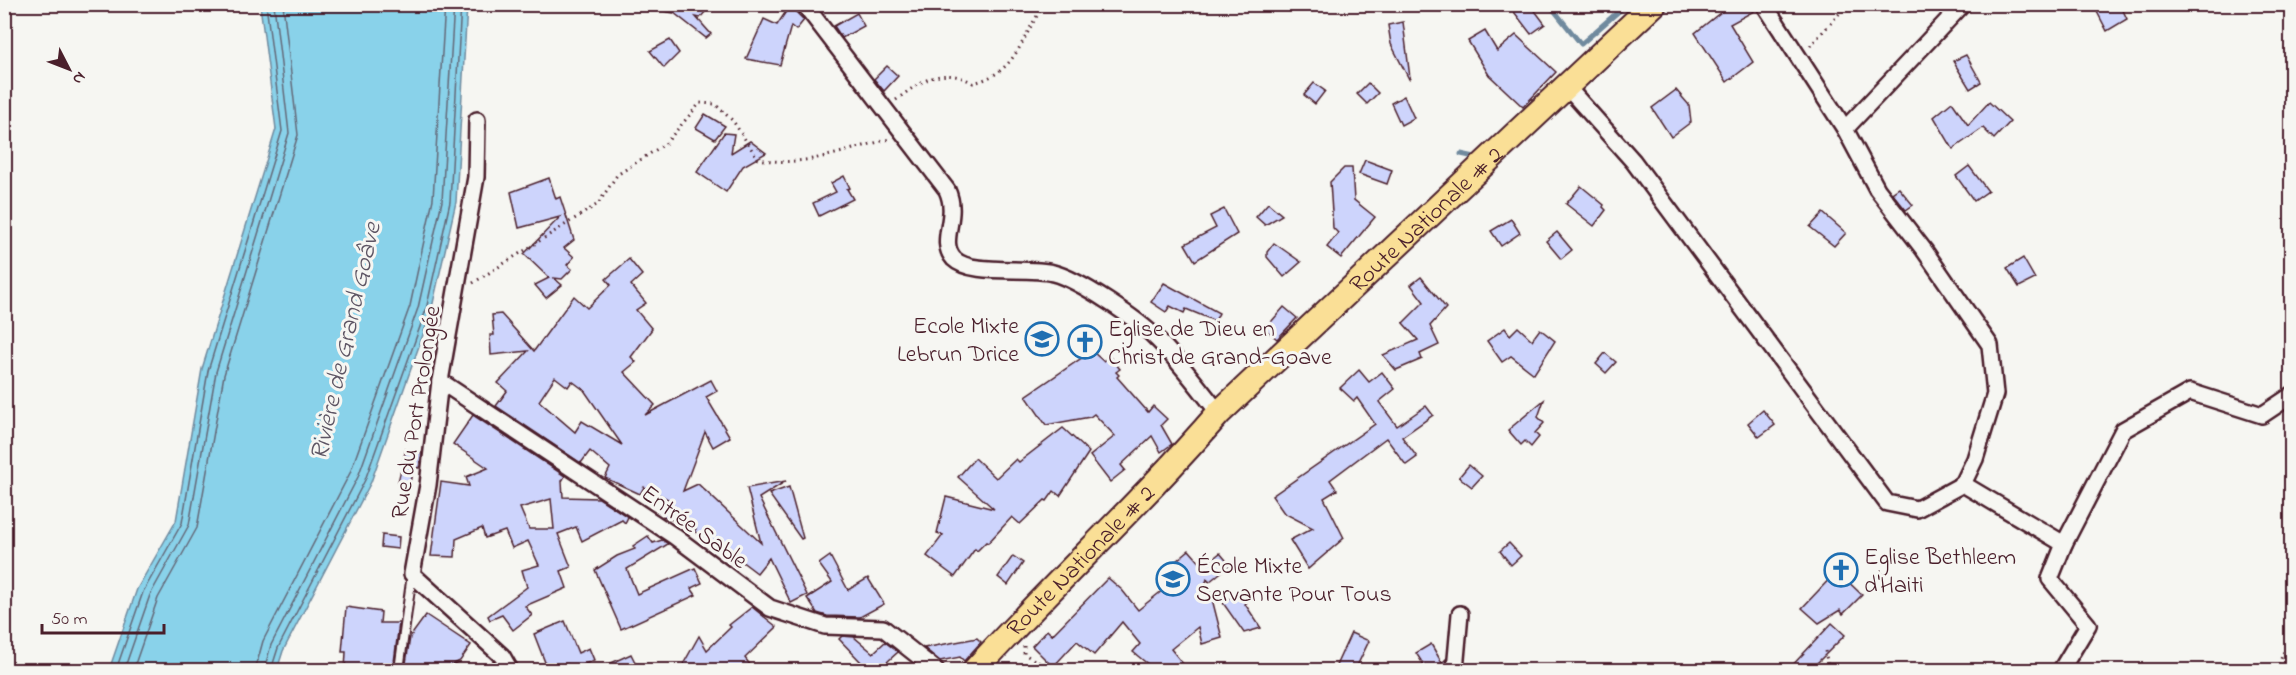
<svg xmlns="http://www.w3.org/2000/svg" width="2296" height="675" font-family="'Indie Flower',sans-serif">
<rect width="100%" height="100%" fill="#f6f6f2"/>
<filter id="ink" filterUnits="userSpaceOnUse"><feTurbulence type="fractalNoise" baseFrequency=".0167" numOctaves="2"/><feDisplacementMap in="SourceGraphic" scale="12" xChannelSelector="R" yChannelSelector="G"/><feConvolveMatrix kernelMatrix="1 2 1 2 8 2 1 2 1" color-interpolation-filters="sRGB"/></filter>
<g filter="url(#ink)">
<!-- water -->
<polygon fill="#89d2ea" stroke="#708a9e" stroke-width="1.5" points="260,5 467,5 456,202 431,312 371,482 283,651 277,670 109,670 137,589 176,521 202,369 276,129"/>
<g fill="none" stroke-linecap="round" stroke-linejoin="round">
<!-- shore -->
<g stroke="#636777" stroke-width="1.5">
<polyline points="116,670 143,592 182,523 208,371 282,131 266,4"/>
<polyline points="124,670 150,595 189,525 216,372 289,133 274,4"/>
<polyline points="133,670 158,598 197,528 224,375 298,135 283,4"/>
<polyline points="255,670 263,641 350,473 410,306 433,199 445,4"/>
<polyline points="264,670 271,645 358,477 418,308 442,201 454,4"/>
<polyline points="271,670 278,648 365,480 426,310 450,202 461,4"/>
</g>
<!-- stream -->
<g stroke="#708a9e" stroke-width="5">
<polyline points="1549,4 1581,44 1627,4"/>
<polyline points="1461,154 1475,157 1479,155"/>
</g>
</g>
<!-- building -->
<g fill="#cdd4fc" stroke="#4a1f2b" stroke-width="1.5" fill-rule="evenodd">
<polygon points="663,4 712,4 700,18 696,17 711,34 706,38 674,13 662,11"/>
<polygon points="791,4 794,4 796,12 804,20 796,30 791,26 780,65 746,59 764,19 777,25"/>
<polygon points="1508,4 1530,4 1545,24 1531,34"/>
<polygon points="1731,4 1754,4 1756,10 1730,24 1753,62 1727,82 1695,33"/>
<polygon points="2093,4 2120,4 2127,19 2107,31"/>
<polygon points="857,13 864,26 842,38 834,26"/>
<polygon points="1403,22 1410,78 1409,79 1391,44 1388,25"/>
<polygon points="1485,31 1497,51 1516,35 1556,72 1523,107 1489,75 1468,41"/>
<polygon points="670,40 679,53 664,68 650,51"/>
<polygon points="1966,55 1981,82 1970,89 1953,61"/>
<polygon points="887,66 898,76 884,91 874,79"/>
<polygon points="1314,83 1325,91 1315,104 1304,95"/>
<polygon points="1368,83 1378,93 1367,104 1357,94"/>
<polygon points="1676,90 1689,105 1691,122 1671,137 1652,108"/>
<polygon points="1404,96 1414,118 1401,125 1391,103"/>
<polygon points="1952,102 1968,125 1989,102 2010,122 1994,139 1983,128 1953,149 1934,117"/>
<polygon points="705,114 725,126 715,139 696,128"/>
<polygon points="724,133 734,134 731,153 750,141 766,153 743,166 726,192 697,172"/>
<polygon points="1365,160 1392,170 1387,184 1359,174"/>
<polygon points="1969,166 1988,191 1974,201 1956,176"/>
<polygon points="1344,168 1352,168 1354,200 1375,217 1341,258 1327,247 1338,233 1333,228 1330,182"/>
<polygon points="844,176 850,188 847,189 853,199 819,216 813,203 836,192 831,183"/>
<polygon points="549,178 556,199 560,197 574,240 564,248 574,257 567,265 572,269 562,279 554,278 562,285 546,298 535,285 549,278 524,254 560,217 519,228 511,192"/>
<polygon points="1581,186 1604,205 1603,207 1606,210 1594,226 1566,204"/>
<polygon points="1899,188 1913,205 1906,210 1892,193"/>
<polygon points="1268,203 1282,215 1265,225 1256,217"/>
<polygon points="1224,209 1237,234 1195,261 1185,244 1216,228 1210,216"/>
<polygon points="1823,213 1846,233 1834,246 1810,227"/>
<polygon points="1511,219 1520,233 1501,246 1491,231"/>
<polygon points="1557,232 1572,250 1561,259 1546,241"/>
<polygon points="1274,243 1301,262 1284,277 1267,257 1267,252"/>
<polygon points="2023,258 2035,279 2019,287 2007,268"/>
<path d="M 629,259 L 642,275 L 631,285 L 646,303 L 636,310 L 652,329 L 631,357 L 636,362 L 624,372 L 655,405 L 645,415 L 711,380 L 717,391 L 706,397 L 730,437 L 713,447 L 705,432 L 683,491 L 698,484 L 761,543 L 747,488 L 786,481 L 759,498 L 807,595 L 791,603 L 769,558 L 757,573 L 724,548 L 722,551 L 694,531 L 696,529 L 663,516 L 670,500 L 644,487 L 640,494 L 605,478 L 610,468 L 590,451 L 581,463 L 496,406 L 507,391 L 498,383 L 528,351 L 491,355 L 490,335 L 494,335 L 492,315 L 501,314 L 534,351 L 574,296 L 587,308 L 611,285 L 606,279 ZM 555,377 L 568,387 L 572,381 L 584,390 L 622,445 L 582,421 L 575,432 L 539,401 Z"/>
<polygon points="1421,277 1446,308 1430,326 1439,345 1420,354 1422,359 1396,370 1383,355 1418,340 1403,323 1424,302 1411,285"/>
<polygon points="1164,283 1219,313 1215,321 1186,309 1184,313 1170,306 1166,312 1151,302"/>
<polygon points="1284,307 1297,318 1277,339 1265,329"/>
<polygon points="1518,327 1532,340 1540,329 1555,341 1534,374 1511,356 1502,362 1487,341 1505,328 1510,335"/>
<polygon points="1092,351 1103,361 1109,356 1120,369 1116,372 1119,375 1117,377 1148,412 1153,406 1167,419 1161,425 1172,444 1161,452 1152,436 1121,465 1125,470 1110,482 1090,456 1115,436 1094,414 1090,417 1046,425 1026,396"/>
<polygon points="1605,353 1616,362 1606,373 1596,364"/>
<polygon points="1359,370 1369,382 1382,372 1395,389 1379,402 1397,426 1426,406 1433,415 1402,437 1417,457 1406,465 1386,438 1330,480 1337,490 1324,498 1344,538 1308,569 1290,540 1313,528 1284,513 1272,496 1375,424 1357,398 1354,401 1340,388"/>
<polygon points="1544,400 1538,417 1544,423 1535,433 1539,437 1531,447 1525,441 1521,445 1508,430"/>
<polygon points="1763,410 1775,425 1759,437 1748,423"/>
<path d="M 473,415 L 565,476 L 562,481 L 563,497 L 599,498 L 628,517 L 625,523 L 622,520 L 582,541 L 576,527 L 558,534 L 571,567 L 561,571 L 567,588 L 525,606 L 532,615 L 513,630 L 502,615 L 490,620 L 488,616 L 527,587 L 522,570 L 539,565 L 528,541 L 512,548 L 505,531 L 485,538 L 482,528 L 456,539 L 455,557 L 431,556 L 441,482 L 469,486 L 466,477 L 488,468 L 453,444 ZM 551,499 L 554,529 L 529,529 L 520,508 Z"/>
<polygon points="1063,428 1089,452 1060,496 1054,491 1047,501 1045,500 1020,524 1012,517 988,543 986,542 977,551 975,549 955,577 927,556 943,535 937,533 946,497 994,509 958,477 975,458 996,478 1016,459 1019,462"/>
<polygon points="406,449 422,453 419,468 414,467 409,485 398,482"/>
<polygon points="1469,465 1482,476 1472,487 1459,477"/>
<polygon points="789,487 803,538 801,539 769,494"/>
<polygon points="382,535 399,537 398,549 381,547"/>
<polygon points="648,536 653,543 662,540 668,544 627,569 637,594 695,568 702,583 691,588 696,595 621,629 595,570 617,556 635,549 633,546"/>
<polygon points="1509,543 1521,556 1511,565 1500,551"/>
<polygon points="1189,550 1203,566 1220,553 1230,565 1209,582 1207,579 1205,585 1210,591 1222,638 1202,644 1198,627 1171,649 1188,670 1155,670 1133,652 1140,644 1122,622 1094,655 1077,641 1053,667 1032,646 1047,630 1052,635 1108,578 1122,590 1138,610 1173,582 1164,571"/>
<polygon points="830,556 848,590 868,578 884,604 860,617 827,616 817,613 807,598 832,582 819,564"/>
<polygon points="1013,556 1023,563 1008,585 998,577"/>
<polygon points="1837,571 1862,595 1843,614 1840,610 1819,623 1802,608"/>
<polygon points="1238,591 1247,602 1245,604 1261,628 1244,633 1223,603"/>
<polygon points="346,607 381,612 380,623 399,623 393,670 345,670 346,652 342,652"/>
<polygon points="752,607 777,627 745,658 754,670 680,670 699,636 707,650 731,627 729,625"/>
<polygon points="426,615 471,645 460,661 442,670 405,670 410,637"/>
<polygon points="565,621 578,653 589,648 594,660 573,670 568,664 548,670 534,634"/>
<polygon points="1832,623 1845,635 1810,670 1788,670"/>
<polygon points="1351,633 1369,641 1355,670 1334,670"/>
<polygon points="842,636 854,637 873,653 885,642 898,652 887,662 895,670 852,670 861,662 839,639"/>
<polygon points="977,638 981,642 964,661 960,657 940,661 924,648"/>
<polygon points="1431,644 1442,663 1446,659 1445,670 1427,670 1416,653"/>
<polygon points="631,654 639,670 596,670"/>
</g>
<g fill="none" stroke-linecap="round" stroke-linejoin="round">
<!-- service casing -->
<g stroke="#4a1f2b" stroke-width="12">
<polyline id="service" points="399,670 412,574"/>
</g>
<!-- minor casing -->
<g stroke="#4a1f2b" stroke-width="20">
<g id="minor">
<path d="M 804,4 L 947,190 C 960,218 937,240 954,259 C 971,276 1028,266 1053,273 C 1078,279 1139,320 1157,339 C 1179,361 1199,388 1219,413"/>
<polyline points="1764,4 1845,129 1877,189 1924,250 1990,345 1995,394 1975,459 1963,484"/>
<polyline points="1567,87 1633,161 1887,503 1917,509 1963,484 2064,544"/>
<polyline points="477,120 476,177 440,381 428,485 412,574 502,656 510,670"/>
<polyline points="1845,129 1963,4"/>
<polyline points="440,381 674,536 770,608 825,626 883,628 936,670"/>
<polyline points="1455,670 1460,614"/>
<polyline points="2061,670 2088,625 2050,579 2064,544 2123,430 2190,392 2262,415 2292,395"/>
</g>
</g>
<!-- primary casing -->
<g stroke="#4a1f2b" stroke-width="28">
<g id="primary">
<path id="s1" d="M 975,670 C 1054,583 1142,502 1219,413 L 1654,4"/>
</g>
</g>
<!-- path -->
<g stroke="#4a1f2b" stroke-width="3" stroke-dasharray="1.5 4.5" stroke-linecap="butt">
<polyline points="1810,46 1848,4"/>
<path d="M 896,100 C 920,82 942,65 973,83 C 1019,72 1020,37 1045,4"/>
<path d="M 473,283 L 598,204 L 617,175 L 665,144 L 700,103 L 715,104 L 733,121 L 758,159 C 806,168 844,150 890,139"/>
<polyline points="1024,646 1024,654 1052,670"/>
<polyline points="1825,651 1829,670"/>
<polyline points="2277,670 2286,645"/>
</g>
<!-- service -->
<use href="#service" stroke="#f6f6f2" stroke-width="8"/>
<!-- minor -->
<use href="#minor" stroke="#f6f6f2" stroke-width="15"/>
<!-- primary -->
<use href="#primary" stroke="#fadf96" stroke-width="24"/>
</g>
</g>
<!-- icons -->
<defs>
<g id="school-ring" transform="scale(1.725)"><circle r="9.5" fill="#f6f6f2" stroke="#1f6fb2" stroke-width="1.5"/><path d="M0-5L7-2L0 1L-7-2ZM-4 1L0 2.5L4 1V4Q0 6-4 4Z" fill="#1f6fb2"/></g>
<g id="church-ring" transform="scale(1.725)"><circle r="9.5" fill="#f6f6f2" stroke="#1f6fb2" stroke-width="1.5"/><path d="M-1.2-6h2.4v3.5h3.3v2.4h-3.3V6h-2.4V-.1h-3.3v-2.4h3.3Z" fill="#1f6fb2"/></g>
</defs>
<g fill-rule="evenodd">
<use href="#school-ring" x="1042" y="339"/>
<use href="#church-ring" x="1085" y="342"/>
<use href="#church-ring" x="1841" y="570"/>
<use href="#school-ring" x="1173" y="579"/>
</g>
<g text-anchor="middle" stroke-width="6" stroke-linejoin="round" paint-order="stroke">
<!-- street labels -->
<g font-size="24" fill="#4a1f2b" stroke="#f6f6f2">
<text dy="8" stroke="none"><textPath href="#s1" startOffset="638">Route Nationale # 2</textPath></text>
<text transform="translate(415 412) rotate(-81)" y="8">Rue du Port Prolongée</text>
<text transform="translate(695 526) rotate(36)" y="8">Entrée Sable</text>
<text dy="8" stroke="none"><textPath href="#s1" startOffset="152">Route Nationale # 2</textPath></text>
</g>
<!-- poi labels -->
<g font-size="24" fill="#4a1f2b" stroke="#f6f6f2" text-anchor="start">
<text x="1019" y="333" text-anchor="end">Ecole Mixte<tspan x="1019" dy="28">Lebrun Drice</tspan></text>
<text x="1108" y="336">Eglise de Dieu en<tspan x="1108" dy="28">Christ de Grand-Goave</tspan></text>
<text x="1864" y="564">Eglise Bethleem<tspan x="1864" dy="28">d'Haiti</tspan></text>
<text x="1196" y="573">École Mixte<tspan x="1196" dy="28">Servante Pour Tous</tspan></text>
</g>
<!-- water labels -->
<g font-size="26" font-style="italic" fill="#5d5564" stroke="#f6f6f2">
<text transform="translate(344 341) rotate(-77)" y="9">Rivière de Grand Goâve</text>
</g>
</g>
<!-- margin -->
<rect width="2296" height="675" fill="none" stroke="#f6f6f2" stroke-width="24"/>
<rect x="12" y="12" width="2272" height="651" fill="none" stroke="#4a1f2b" stroke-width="2" filter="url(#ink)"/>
<!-- north arrow -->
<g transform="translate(69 69) rotate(132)" stroke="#f6f6f2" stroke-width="4.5" paint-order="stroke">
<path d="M0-4.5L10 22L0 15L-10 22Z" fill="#4a1f2b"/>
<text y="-9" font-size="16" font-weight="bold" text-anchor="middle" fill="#4a1f2b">N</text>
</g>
<!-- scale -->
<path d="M42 624v9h122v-9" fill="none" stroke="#4a1f2b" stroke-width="3"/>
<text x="51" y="624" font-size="18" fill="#4a1f2b" stroke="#f6f6f2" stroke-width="4.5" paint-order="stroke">50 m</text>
</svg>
